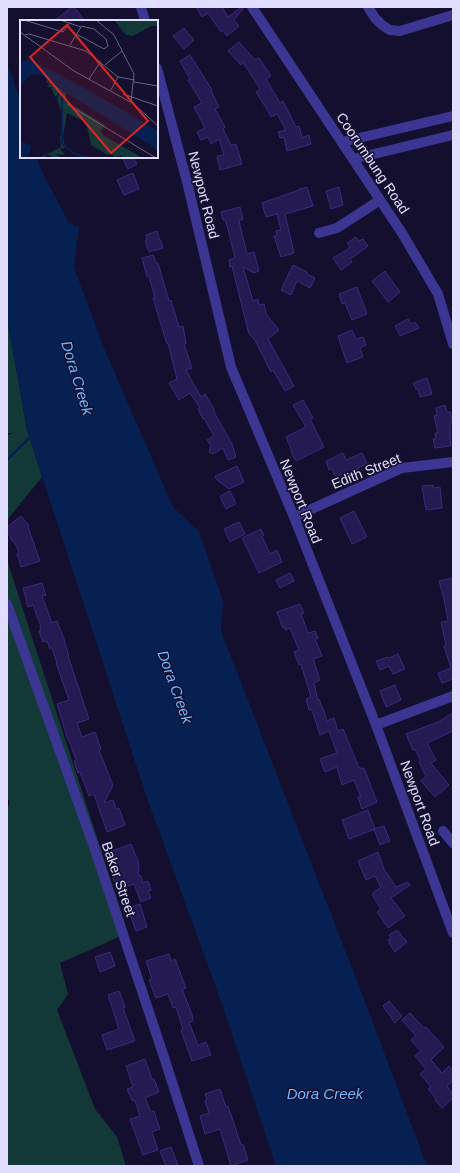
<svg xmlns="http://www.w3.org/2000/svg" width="460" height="1173" font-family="Arial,sans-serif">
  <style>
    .green { fill: #123938 }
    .water { fill: #062151 }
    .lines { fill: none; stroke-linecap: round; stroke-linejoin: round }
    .stream { stroke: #062151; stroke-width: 2.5 }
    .building { fill: #251a51; stroke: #3b297f }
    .minor { stroke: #3a3692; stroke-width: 10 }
    .labels { text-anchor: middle; stroke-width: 3; stroke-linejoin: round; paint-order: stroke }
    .street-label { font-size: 14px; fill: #e1ddff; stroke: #150f2f }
    .water-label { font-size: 15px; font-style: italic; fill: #6bb9ff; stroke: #150f2f }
    .inset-river { fill: none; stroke: #062151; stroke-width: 2 }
    .inset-road { fill: none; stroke: #676182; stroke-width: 1 }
    .view { fill: #d62828; fill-opacity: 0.15; stroke: #d62828; stroke-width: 2 }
    .inset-edge { fill: none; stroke: #e1ddff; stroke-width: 2 }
  </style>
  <rect width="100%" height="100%" fill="#150f2f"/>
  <path class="green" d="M7,319L27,430L42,477L7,520V436L13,433H7Z
    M7,560L128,933L60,963L68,994L57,1010L95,1109L117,1137L126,1166H7V809L10,803L7,796Z"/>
  <path class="water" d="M7,67L12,76L21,105V157H37L42,172L69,223L79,227L74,267L103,346L173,507L199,531L223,602L221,631L357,981L427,1166H276L221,1001L147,798L27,430L7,319Z"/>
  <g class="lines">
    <path class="stream" d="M7,460L29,438"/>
  </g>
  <path class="building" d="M72,7H74L85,21H54Z
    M196,7H222L228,17L241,7L243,9L234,20L239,26L227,36L223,30L221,32L208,13L202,17Z
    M184,28L194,40L184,49L173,36Z
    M239,42L255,60L259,58L271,76L266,79L280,103L283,101L296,127L299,126L302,138L309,135L311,144L287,151L284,137L280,138L278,132L286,130L277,114L271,117L268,111L256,92L260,89L243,62L241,65L228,51Z
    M190,55L212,90L211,91L219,107L215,109L225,127L223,129L231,145L236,144L242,164L220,170L217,156L224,155L219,139L211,144L208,137L201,140L197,132L205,128L194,107L202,103L188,80L190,79L180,61Z
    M127,157H133L137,164L128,169L123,159Z
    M133,173L139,189L124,195L117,180Z
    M307,187L313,206L285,214L294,253L281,257L274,236H277L276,231L281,230L277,214L266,217L262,203L299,190V189Z
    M339,187L343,205L331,209L326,191Z
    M240,207L243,219L239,221L247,254L254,252L259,271L254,273L243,267L253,301L258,299L259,305L264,304L266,314L279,330L268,339L294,386L285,391L273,370L271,372L255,340L249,334L232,266L230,267L229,260L235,258L228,229L225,220H223L221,212Z
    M157,231L160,241H161L163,248L149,252L145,241H147L146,235Z
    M356,237L359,241L363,239L368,246L350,259L352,262L341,270L333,258L350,248L347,243Z
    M153,255L156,263H158L169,301L171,300L179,327L183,326L186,343L184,344L192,368L186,370L201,397L205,394L215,411L214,412L232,444L236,457L228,460L223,448L213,454L209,452L211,446L207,440L214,436L204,418L203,419L198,409L200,408L190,393L179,400L169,383L177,379L168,343L167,344L153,298H155L149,276L147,277L142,258Z
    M293,265L307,272V274L315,278L310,288L297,281L291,295L281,290Z
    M385,271L400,292L388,302L372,281Z
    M357,287L367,314L352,320L345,303L342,304L339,294Z
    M408,319L411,324L415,322L419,328L400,336L395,326Z
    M352,330L356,339L363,337L366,345L360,348L363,357L347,363L338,336Z
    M427,378L432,394L420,397L418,389H416L413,383Z
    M303,400L313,418L310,419L324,447L296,461L295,458H294L291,451H292L286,437L306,427L293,405Z
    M445,405L447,412H450L453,422L450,423V436L451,446L435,448L433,439H436L435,433H438L434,416L437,415L436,408Z
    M343,453L346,460L362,453L367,463L358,468V469L347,474L346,472L336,477L332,469L329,470L326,461Z
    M237,466L244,482L229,489L217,480L215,476Z
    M433,485V488L440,487L442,508L426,510L422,486Z
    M230,491L236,504L226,509L220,496Z
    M354,511L367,537L352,544L340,518Z
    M21,516L29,526L28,527L40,561L21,567L17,554L19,553L16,545L10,538L11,537L7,532V527Z
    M239,522L245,534L230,542L224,529Z
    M261,529L264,535L262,536L270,554L277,550L282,562L259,573L242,538Z
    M290,573L294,581L280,588L276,580Z
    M453,578V679L442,683L438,673L451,668L444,646L446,645L441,622L448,621L444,599L439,581Z
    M42,583L46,595L42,596L52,623L57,621L65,641H64L69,656H68L89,719L77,723L82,737L95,732L101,749L99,750L113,785L104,803L113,800L116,809L119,808L125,825L107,832L94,794L89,796L80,772L78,773L74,761L76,760L69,740H68L57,704L69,700L56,663H57L52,648L50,649L47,641L43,642L39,631L41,630L40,627H41L33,605L28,607L23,588Z
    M300,604L304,613L301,614L308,633L315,631L318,638L315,639L322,656L313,659L320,680L314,683L318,700L319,699L322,708H323L327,721L334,718L338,731L343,729L359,768L360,767L361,769L364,768L377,802L362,809L358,797H361L354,780L342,785L337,767L325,772L320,759L337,753L329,731L320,735L313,713L311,709L309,710L306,699L311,697L301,664L299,665L294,652L299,650L290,628L285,630V627L283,628L277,612Z
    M398,654L405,669L393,674L389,666L380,670L376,661L388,657L389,658Z
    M395,685L401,700L386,707L380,691Z
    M453,713V731L427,743L436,760L431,763L449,785L435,797L421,781L426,776L419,762L421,761L415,749L413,750L406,734L438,722Z
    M368,810L375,829L349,839L342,820Z
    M384,826L390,841L380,845L374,829Z
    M131,844L138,861L139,867L138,875L141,876L143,883L148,881L151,890L148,891L151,898L141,902L134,884L121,888L119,880L115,882L111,872L113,871L111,867L117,864L112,851Z
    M378,852L384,869L396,887L408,882L410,885L391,898L405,916L388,928L377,912L381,909L373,896V893L381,887L375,876L366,880L358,861Z
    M140,904L147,927L136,931L128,908Z
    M397,930L407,942L395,952L389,943L390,942L388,940L391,938L389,935Z
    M110,952L115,966L100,972L95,957Z
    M169,954L171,961L175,959L186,988L182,989L193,1017H192L193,1021L189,1022L198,1045L206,1042L211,1055L192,1061L181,1030L183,1029L176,1007L173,1008L168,994L156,998L149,980L152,979L146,961Z
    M119,991L125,1007L123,1008L135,1041L107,1050L102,1035L119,1029L108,995Z
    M389,1001L402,1016L395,1023L383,1006Z
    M410,1013L424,1028L426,1027L444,1047L431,1060L442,1073L449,1066L453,1071V1081L447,1086L453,1094V1098L442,1108L435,1100L436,1099L428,1089L431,1087L420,1074L426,1069L415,1056L421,1051L411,1040L416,1036L402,1020Z
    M145,1059L152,1079H154L159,1092L145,1098L151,1112L154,1111L160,1129L152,1132L158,1150L143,1155L130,1119L140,1116L135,1101L132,1100L127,1089L133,1087L126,1066Z
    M220,1089L226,1107L228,1106L241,1145L243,1144L248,1160L231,1166L220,1129L205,1134L200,1116L209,1113L205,1101L207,1100L205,1094Z
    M171,1147L178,1165L174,1166H166L160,1151Z"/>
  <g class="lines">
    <path class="minor" d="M141,7L145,21
      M252,7L402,233L438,294L453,344
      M368,7L375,18L382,25L390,30L400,31L453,15
      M157,68L188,186L231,367L294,517L376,725L453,933
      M342,142L453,116
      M353,159L453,135
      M319,233L337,228L380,200
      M294,517L402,468L453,462
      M7,604L93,844L164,1057L199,1166
      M376,725L453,696
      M443,831L453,843"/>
  </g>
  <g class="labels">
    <g class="street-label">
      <text transform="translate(373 163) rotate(56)" y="5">Coorumbung Road</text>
      <text transform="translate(204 195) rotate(76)" y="5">Newport Road</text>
      <text transform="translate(366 471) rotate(-22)" y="5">Edith Street</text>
      <text transform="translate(301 501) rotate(68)" y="5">Newport Road</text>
      <text transform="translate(420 803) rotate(70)" y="5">Newport Road</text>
      <text transform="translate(119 879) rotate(71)" y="5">Baker Street</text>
    </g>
    <g class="water-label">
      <text transform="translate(77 378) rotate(73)" y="5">Dora Creek</text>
      <text transform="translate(175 687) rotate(70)" y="5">Dora Creek</text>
      <text x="325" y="1099">Dora Creek</text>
    </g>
  </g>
  <g transform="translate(20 20)">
    <rect width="138" height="138" fill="#150f2f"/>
    <path d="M94,0H138V6H131L113,16L106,15ZM27,59L46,73V81L85,105L81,112L84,116L123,138H103L101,135L95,138L90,132L88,135L71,125L66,102L47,93L43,117L45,128L40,129L45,135L35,134L42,138H34L27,134L24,138H19L41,127L40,117L43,114L42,94L37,79L40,72L35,77L31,67H27L29,64L26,62Z" fill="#123938"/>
    <path d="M8,39L63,67L138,111V130L42,70L20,54L10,55L0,66V43ZM0,121L12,126L7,138H0Z" fill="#062151"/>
    <path class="inset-river" d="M42,71V123L53,133L67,138"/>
    <path class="inset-road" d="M4,0L43,12L50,3M40,0L61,7L50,25M76,0L94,15L114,54L111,82M0,12L54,51L114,84L138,106M56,14L84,29L88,26L86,19L74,9L61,6M5,15L9,14L66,31L98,57L115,60M85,45L102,31M69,59L81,41M114,62L138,66M91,70L98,57M103,74L138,86M47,84L136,138"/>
    <path class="view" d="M47,5L128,101L91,133L10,37Z"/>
    <rect width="138" height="138" class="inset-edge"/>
  </g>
  <rect width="460" height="1173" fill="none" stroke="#e1ddff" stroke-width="16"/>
</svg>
